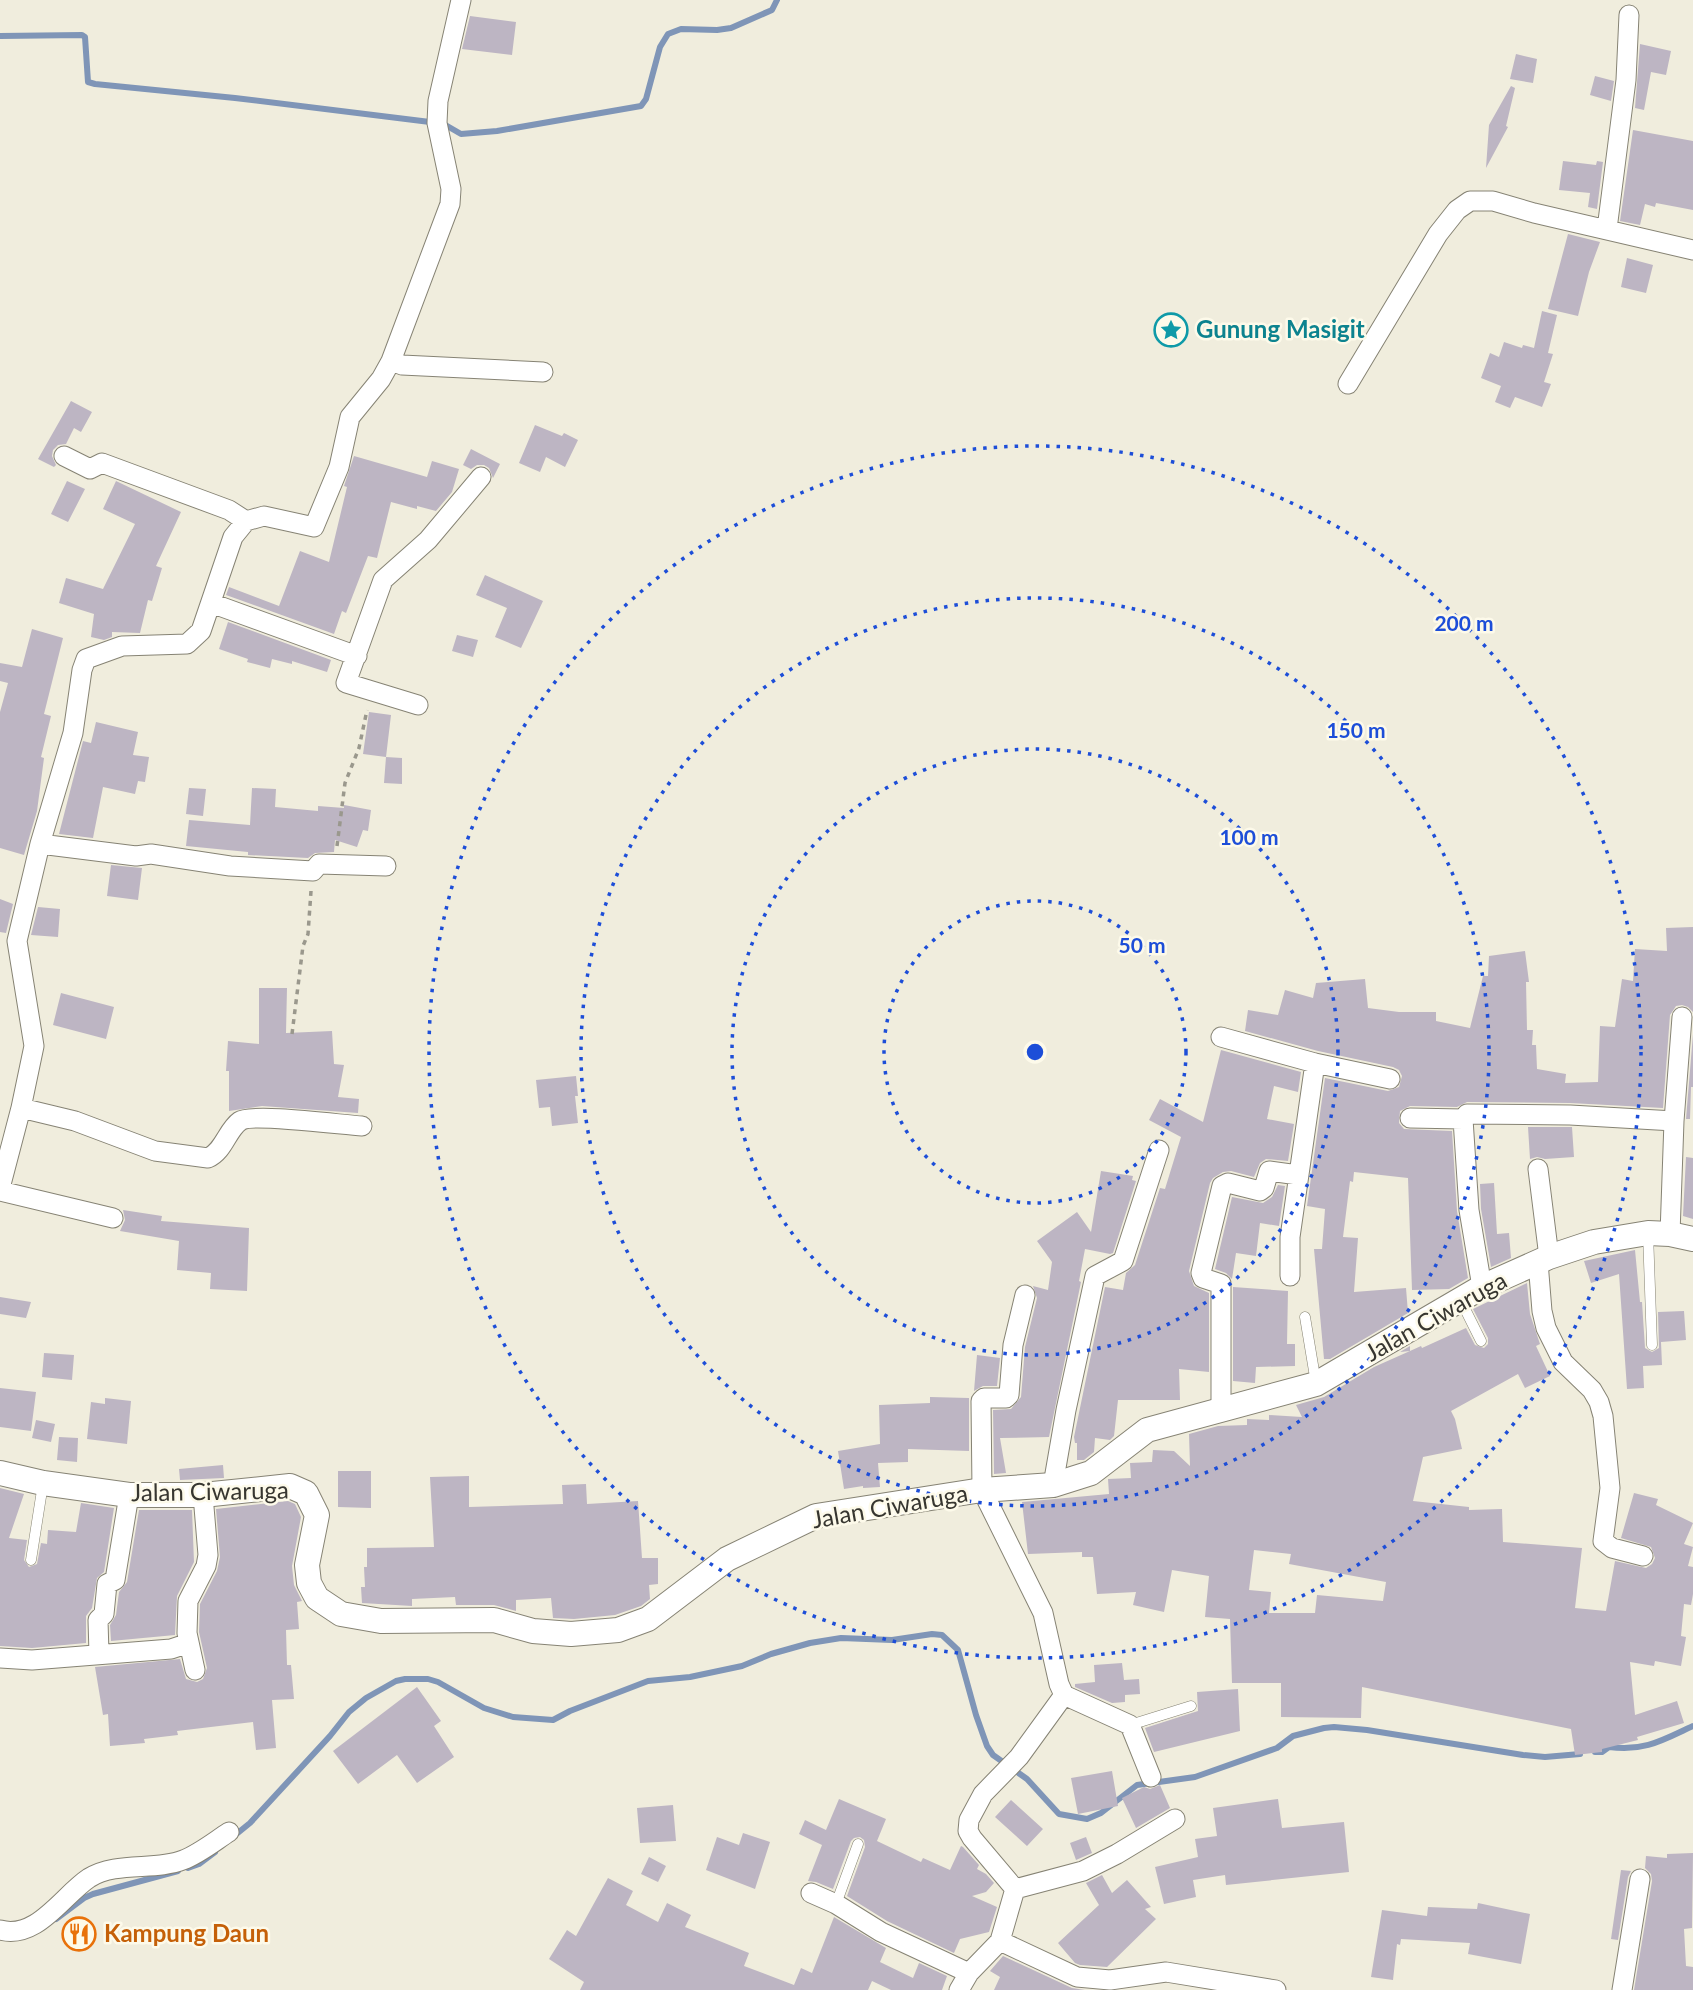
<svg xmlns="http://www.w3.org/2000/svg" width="1693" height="1990" font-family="Lato,sans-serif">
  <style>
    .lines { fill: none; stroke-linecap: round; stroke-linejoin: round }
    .stream { stroke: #7f95b7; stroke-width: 6 }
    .building { fill: #bdb5c3; fill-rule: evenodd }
    .service-casing { stroke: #868374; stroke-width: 11 }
    .minor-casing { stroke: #868374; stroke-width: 21 }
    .tertiary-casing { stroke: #868374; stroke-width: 26 }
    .path { stroke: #9a988d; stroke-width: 3.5; stroke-dasharray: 5 5; stroke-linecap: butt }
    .service { stroke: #fff; stroke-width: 10 }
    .minor { stroke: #fff; stroke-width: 19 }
    .tertiary { stroke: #fff; stroke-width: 24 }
    .ring { fill: none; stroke: #1d4ed8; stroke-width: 3.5; stroke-dasharray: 3.5 7 }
    .labels { text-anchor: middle; stroke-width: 5; stroke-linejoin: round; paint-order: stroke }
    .culture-label { font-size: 24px; font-weight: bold; fill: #0d838f; stroke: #fdfaea; text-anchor: start }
    .street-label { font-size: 24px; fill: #373630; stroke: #fdfaea }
    .food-label { font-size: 24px; font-weight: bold; fill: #c56008; stroke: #fdfaea; text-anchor: start }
    .centre { fill: #1d4ed8; stroke: #fdfaea; stroke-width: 3.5 }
    .ring-label { font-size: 21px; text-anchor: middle; font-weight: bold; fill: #1d4ed8; stroke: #fdfaea; stroke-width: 5; stroke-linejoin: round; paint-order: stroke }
  </style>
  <rect width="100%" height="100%" fill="#f0eddd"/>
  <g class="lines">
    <path class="stream" d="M0,36L82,35L85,37L88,82L95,84L235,98L430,122
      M442,123L461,134L497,131L641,106L646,99L660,47L668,34L681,29L717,30L731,28L772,10L777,0
      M1595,1752H1602L1609,1747C1644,1752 1663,1740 1693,1726
      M234,1836L250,1823L330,1736L349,1712L366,1698L396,1681L405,1679H428L438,1682L484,1708L513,1717L553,1720L570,1711L648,1681L690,1677L742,1666L771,1654L810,1643L841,1638L892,1640L932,1634L942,1635L958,1650L976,1715L987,1746L993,1755L1027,1779L1059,1814L1087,1819L1101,1813L1137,1785L1195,1777L1277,1748L1293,1736L1324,1728L1334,1727L1367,1730L1523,1755L1545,1757L1580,1754
      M188,1868L199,1864L215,1852
      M56,1919L84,1898L93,1894L178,1871"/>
  </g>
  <path class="building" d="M470,16L516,22L512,55L462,49Z
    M1640,44L1671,51L1666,75L1651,72L1644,110L1635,108Z
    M1516,54L1537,59L1533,83L1510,79Z
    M1595,76L1614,81L1611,101L1590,95Z
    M1511,86L1515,88L1506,126L1508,127L1486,168L1489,125Z
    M1633,130L1693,141V210L1656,203L1655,207L1645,204L1640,225L1620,221Z
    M1563,161L1596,165L1597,161L1603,162L1597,209L1588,207L1590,193L1559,190Z
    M1568,234L1600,242L1589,272L1578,316L1548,309Z
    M1627,258L1653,265L1646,293L1621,287Z
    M1542,311L1557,315L1548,353L1553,354L1544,382L1551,384L1542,407L1515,397L1510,408L1495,402L1501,386L1481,378L1490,353L1499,357L1504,342L1522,348L1523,345L1534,348Z
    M71,401L92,412L81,432L74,428L66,444L58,445L53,450L52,456L56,465L54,467L38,459Z
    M535,425L562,436L564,433L578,440L565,467L546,457L540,472L519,463Z
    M471,449L500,464L493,478L489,468L484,465H477L471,469L463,465Z
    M354,456L427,477L432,461L459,469L452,492L436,511L417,506V509L391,502L377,558L368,556L346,613L342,611L334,634L226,595L229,587L279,606L300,551L329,562L347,487L344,486Z
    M67,481L85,489L68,522L51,514Z
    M116,481L181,512L156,566L162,568L152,601L148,600L140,633L112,632V637L104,640L91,637L94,614L59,603L66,578L103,589L135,524L103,509Z
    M485,575L543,601L521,648L495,637L507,608L476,595Z
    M228,622L331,660L327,672L292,661V664L272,659L270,668L247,662L248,659L219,649Z
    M32,629L63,638L44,714L51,716L41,757L44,758L37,811L24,855L0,848V712L8,683L0,681V663L22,667Z
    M457,635L478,640L473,657L452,651Z
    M369,712L391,715L386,757L363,754Z
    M96,722L138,732L133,755L149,757L145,782L138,781L135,794L103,787L93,838L59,834L83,741L91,743Z
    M386,757L402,758V784L384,783Z
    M189,788L206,789L203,816L186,814Z
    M252,788L276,789L275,807L318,811V806L344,808V805L371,810L368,831L363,830L357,847L335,840L334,852L315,853L308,858L248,855V852L186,846L189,820L250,825Z
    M111,865L142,868L138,900L107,896Z
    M0,899L13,904L6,933L0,932Z
    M38,907L60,909L58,937L31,935Z
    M1693,927V1012L1688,1007L1682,1005L1676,1006L1670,1015L1663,1108L1570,1103L1467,1102L1457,1107L1410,1106L1400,1111L1399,1123L1404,1129L1452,1131L1457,1211L1468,1278L1449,1289L1412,1290L1408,1178L1354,1172L1353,1182L1350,1181L1343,1237L1358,1238L1354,1292L1406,1288L1408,1313L1330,1359H1324L1314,1249H1322L1325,1209L1307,1206L1325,1078L1388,1091L1399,1087L1402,1076L1399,1070L1393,1067L1318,1051L1245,1031L1248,1010L1278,1015L1285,990L1313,998L1316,983L1365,979L1368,1008L1399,1012H1436V1021L1470,1028L1483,976H1488L1489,956L1525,951L1529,982H1526L1527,1030H1533L1532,1045H1536L1537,1069L1566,1074L1565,1083L1598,1082L1600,1026L1615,1027L1622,979L1633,981L1635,949L1667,951L1666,928Z
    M259,988H287L286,1033L332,1031L334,1064L344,1065L338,1097L359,1099L358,1113L262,1106L229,1111V1071H226L228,1041L259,1044Z
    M61,993L114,1007L106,1039L53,1025Z
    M1693,1034V1087H1691L1690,1119H1686Z
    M1221,1050L1301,1072L1298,1092L1274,1086L1267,1119L1294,1124L1288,1161L1266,1159L1260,1163L1254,1177L1231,1171L1223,1172L1213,1178L1210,1183L1189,1271L1194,1286L1209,1293V1372L1179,1369L1180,1400H1118L1114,1436L1110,1440L1095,1438L1094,1452L1084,1460H1077V1443H1075L1074,1437L1105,1287L1123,1290L1126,1273L1135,1265L1160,1188L1165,1189L1181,1137L1149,1120L1160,1099L1203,1122Z
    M576,1076L578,1096H575L578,1123L552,1126L550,1107L539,1108L536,1080Z
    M1528,1127H1572L1574,1157L1545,1159L1537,1157L1530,1159Z
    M1686,1157L1693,1158V1219L1683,1216Z
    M1101,1171L1133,1176L1132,1180L1136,1181L1113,1253L1110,1254L1085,1249L1079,1281L1081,1282L1049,1437L1000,1438L1006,1473L994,1474L993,1410L1011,1409L1021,1397L1025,1347L1037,1298L1033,1286L1048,1290L1052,1262L1037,1241L1077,1212L1091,1232Z
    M1494,1183L1497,1234L1509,1233L1511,1258L1491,1267L1481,1209L1480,1184Z
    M1278,1185L1285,1186L1279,1226L1260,1223L1256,1256L1236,1253L1232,1279L1226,1273L1215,1269L1232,1197L1263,1203L1272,1197Z
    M123,1210L162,1216L161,1221L249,1228L247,1291L210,1289L211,1273L177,1270L179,1241L120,1231L125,1220Z
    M1635,1250L1640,1302H1642L1645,1348L1652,1352L1659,1348L1658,1312L1684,1311L1686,1340L1661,1342L1662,1365L1643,1366L1644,1388L1627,1389L1619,1274L1591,1283L1584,1261Z
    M1527,1283L1530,1314L1540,1344L1536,1346L1550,1376L1525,1388L1518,1374L1451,1411L1455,1419L1462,1449L1423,1457L1413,1501L1469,1507V1510L1502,1509L1503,1542L1582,1548L1575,1608L1606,1611L1615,1561L1646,1568L1652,1564L1655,1558L1651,1547L1621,1538L1634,1493L1658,1499L1656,1505L1693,1523L1684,1544L1693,1547L1688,1566L1693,1567V1594L1691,1605L1684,1604L1681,1636L1686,1637L1681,1666L1655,1661L1654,1666L1630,1662L1635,1715L1677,1701L1684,1723L1637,1737L1638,1740L1602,1749V1752L1575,1755L1571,1729L1362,1687L1361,1718L1281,1717V1683H1232L1230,1619L1205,1617L1209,1576L1172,1570L1164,1612L1133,1605L1136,1592L1097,1594L1093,1557H1082V1552L1028,1554L1022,1502L1109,1494L1108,1479L1131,1478L1130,1463L1152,1462L1153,1450L1174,1451L1190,1466L1189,1434L1218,1426L1247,1425V1419L1269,1420V1415L1302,1417L1296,1405L1324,1397L1374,1367L1410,1351L1400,1352L1410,1346V1351L1421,1346L1422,1348L1466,1328L1475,1345L1484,1348L1488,1344V1338L1473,1309ZM1254,1550L1291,1554L1289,1564L1386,1582L1383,1601L1317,1595L1315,1613H1269L1271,1592L1249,1590Z
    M1233,1287L1288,1291L1287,1344H1295V1366L1256,1367L1255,1383L1233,1381Z
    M0,1297L31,1302L26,1318L0,1314Z
    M44,1353L74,1355L72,1380L42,1377Z
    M977,1355L1000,1358L997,1386H983L974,1391Z
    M0,1388L36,1392L31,1431L0,1427Z
    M930,1397L969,1398V1451L908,1449V1462L878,1463L880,1487L863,1488V1486L844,1489L838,1451L880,1444L879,1405L930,1403Z
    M105,1398L131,1401L127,1444L87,1439L91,1402L105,1404Z
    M36,1420L55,1424L51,1442L32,1438Z
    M59,1437L78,1438L77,1462L57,1460Z
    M223,1465L224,1478L180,1480L179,1469Z
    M338,1471H371V1508L338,1507Z
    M469,1476V1507L563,1504L562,1485L586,1484L587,1504L638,1501L642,1558H658V1584L649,1585L650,1599L641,1606L615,1615L574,1619L553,1618L551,1598L516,1600V1611L494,1605H456L455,1597L412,1599V1606L362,1603L361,1587H365L364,1567H367V1548L434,1547L430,1477Z
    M0,1488L24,1494L9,1538L27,1540L24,1560L29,1567L37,1564L41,1543L47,1544L48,1530L76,1532L81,1503L114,1508L104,1572L97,1578L92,1608L86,1616V1643L32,1648L0,1646Z
    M288,1501L295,1504L301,1517L292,1566L294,1585L302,1601L297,1602L299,1629L286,1630L287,1665H291L294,1699L272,1700L276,1748L256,1750L253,1722L177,1731L178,1735L144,1739L145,1743L110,1746L108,1714L103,1715L95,1667L180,1659L186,1679L197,1682L203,1679L207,1668L199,1632L200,1604L217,1571L220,1557L216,1509Z
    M139,1510H192L194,1562L177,1596L175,1635L111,1641L110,1625L116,1615L119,1592L127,1582Z
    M1122,1663L1124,1680L1139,1679L1140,1694L1125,1695V1702L1112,1703L1075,1687V1684L1095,1682L1094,1665Z
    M417,1687L441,1721L434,1726L454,1757L417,1783L397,1755L358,1784L333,1751Z
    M1238,1689L1240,1731L1154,1752L1145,1728L1198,1711L1197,1692Z
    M1112,1771L1118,1806L1078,1814L1071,1778Z
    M1160,1785L1170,1808L1136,1828L1122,1798L1144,1787L1150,1789Z
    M839,1799L886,1819L877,1841L921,1862L923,1858L950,1870L961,1846L963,1847L979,1865L977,1869L986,1874L994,1883L986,1892L972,1896L997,1907L989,1932L960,1939L954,1953L887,1921L847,1896L865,1847L864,1840L860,1837L854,1838L851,1841L833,1889L816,1882L808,1881L822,1845L799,1834L805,1820L826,1830Z
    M1278,1799L1282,1828L1344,1822L1349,1872L1226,1885L1225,1875L1193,1880L1196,1897L1164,1904L1155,1867L1198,1857L1195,1839L1217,1836L1213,1808Z
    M1011,1800L1043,1829L1027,1846L995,1817Z
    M673,1805L676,1841L640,1843L637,1808Z
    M743,1833L770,1842L755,1889L706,1870L717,1837L739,1845Z
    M1086,1837L1092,1853L1076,1860L1070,1843Z
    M1693,1853L1692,1928L1684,1929L1686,1966L1693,1967V1990H1634L1652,1881L1651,1874L1645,1868L1646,1856L1667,1858V1854Z
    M649,1857L666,1866L658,1882L641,1874Z
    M1621,1870L1631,1871L1628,1877L1618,1940L1611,1939Z
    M1102,1875L1112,1893L1127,1880L1151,1907L1145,1909L1156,1919L1107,1967L1080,1965L1075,1963L1058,1943L1099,1905L1086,1883Z
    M608,1878L633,1891L626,1905L658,1922L667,1903L691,1915L685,1927L749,1953L744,1966L794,1985L801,1968L812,1973L834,1917L886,1948L880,1962L913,1978L919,1963L947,1976L942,1990H891L872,1981L868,1990H580L584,1982L549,1959L567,1930L576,1936Z
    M1478,1903L1530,1914L1521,1964L1468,1954L1470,1943L1401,1939L1400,1945L1397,1944L1393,1980L1371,1977L1382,1910L1427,1916L1428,1907L1477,1909Z
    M1003,1956L1072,1988L1085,1990H994L1000,1977L990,1971Z"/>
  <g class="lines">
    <defs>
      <path id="service" d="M1648,1233L1652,1345
        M1461,1301L1481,1341
        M1305,1317L1316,1383
        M31,1560L43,1484
        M1130,1725L1191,1706
        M836,1904L858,1844"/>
      <path id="minor" d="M1607,229L1626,80L1629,15
        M391,361L402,365L543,372
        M1348,384L1438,234L1457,210L1470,201H1493L1534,213L1693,250
        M64,456L90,469L102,463L229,510L246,521
        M211,603L357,656
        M418,705L346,683L383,580L428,540L481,477
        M40,844L136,856L151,854L230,866L313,871L319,864L386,866
        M1221,1037L1315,1063L1390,1079
        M21,1108L75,1121L155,1151L208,1158C224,1151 227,1130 240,1121C252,1113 343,1125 362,1126
        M1410,1118L1463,1119L1467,1114L1570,1115L1674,1121
        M1463,1119L1469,1210L1482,1287
        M1538,1169L1549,1257
        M0,1188L21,1108L34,1046L17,941L40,844L73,733L82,670L86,659L122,646L187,644L201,631L233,537L246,521L264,516L314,527L339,467L350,417L381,379L391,361L450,204L451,189L437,123L438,101L461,0
        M0,1191L113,1218
        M1670,1234L1674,1121L1682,1017
        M1538,1262L1542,1311L1546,1328L1563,1362L1592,1390L1599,1402L1603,1416L1610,1488L1603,1541L1612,1548L1643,1556
        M1290,1276V1237L1315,1063
        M1221,1409V1284L1203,1278L1201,1273L1222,1186L1228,1183L1260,1191L1264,1188L1269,1171L1298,1175
        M1053,1485L1066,1410L1095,1276L1123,1261L1159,1150
        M99,1654L98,1620L104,1614L107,1584L115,1580L129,1495
        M0,1658L32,1660L171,1649L189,1643
        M195,1670L187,1633L188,1601L206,1566L208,1555L203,1495
        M1064,1695L1130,1725L1151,1777
        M1015,1889L1083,1871L1117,1854L1175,1819
        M811,1893L836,1904L881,1932L969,1973
        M0,1930C37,1940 62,1896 89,1878C116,1861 155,1871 183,1860C199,1854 215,1841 229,1832
        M1000,1941L1015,1889L972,1838L968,1831L969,1820L983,1794L1019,1757L1064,1695L1059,1684L1043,1613L982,1490L981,1401L984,1398H1006L1009,1395L1013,1345L1025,1295
        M959,1990L969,1973L1000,1941L1077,1977L1110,1980L1166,1972L1276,1990
        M1622,1990L1640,1879"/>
      <path id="tertiary" d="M0,1473L43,1483L129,1495H203L290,1486L306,1493L317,1515L307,1565L309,1583L317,1598L341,1614L381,1621L494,1620L533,1631L571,1634L618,1630L648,1619L727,1559L816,1516L982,1490L1053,1485L1091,1473L1147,1430L1316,1384L1482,1287L1549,1257L1594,1242L1648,1233L1670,1234L1693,1239"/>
    </defs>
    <use href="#service" class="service-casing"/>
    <use href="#minor" class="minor-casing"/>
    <use href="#tertiary" class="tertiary-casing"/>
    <path class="path" d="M337,846L345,783L359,748L367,710
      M292,1034L303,946L308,934L311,891"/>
    <use href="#service" class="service"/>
    <use href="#minor" class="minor"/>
    <use href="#tertiary" class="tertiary"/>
  </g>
  <g class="ring">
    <circle cx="1035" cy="1052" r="151"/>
    <circle cx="1035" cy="1052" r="303"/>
    <circle cx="1035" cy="1052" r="454"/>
    <circle cx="1035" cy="1052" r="606"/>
  </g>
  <defs>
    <symbol id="sight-ring" viewBox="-11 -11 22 22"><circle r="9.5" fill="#fdfaea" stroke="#0f9aa8" stroke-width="1.5"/><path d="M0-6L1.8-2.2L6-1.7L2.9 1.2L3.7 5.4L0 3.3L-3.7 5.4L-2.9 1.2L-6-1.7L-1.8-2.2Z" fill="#0f9aa8"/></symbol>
    <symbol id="restaurant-ring" viewBox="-11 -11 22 22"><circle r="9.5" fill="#fdfaea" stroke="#e8710a" stroke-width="1.5"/><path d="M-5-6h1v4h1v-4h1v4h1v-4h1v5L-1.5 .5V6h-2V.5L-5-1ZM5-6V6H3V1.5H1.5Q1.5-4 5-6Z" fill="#e8710a"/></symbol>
  </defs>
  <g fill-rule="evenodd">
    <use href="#sight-ring" x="1152" y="311" width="38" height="38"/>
    <use href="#restaurant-ring" x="60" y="1915" width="38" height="38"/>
  </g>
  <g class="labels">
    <g class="culture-label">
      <text x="1196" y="338">Gunung Masigit</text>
    </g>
    <g class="street-label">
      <text transform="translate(1436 1317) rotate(-29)" y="8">Jalan Ciwaruga</text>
      <text transform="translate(210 1492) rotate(-1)" y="8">Jalan Ciwaruga</text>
      <text transform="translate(890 1507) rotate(-10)" y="8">Jalan Ciwaruga</text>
    </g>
    <g class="food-label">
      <text x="104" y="1942">Kampung Daun</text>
    </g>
  </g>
  <circle cx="1035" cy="1052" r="10" class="centre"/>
  <g class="ring-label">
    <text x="1464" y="631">200 m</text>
    <text x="1356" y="738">150 m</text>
    <text x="1249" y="845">100 m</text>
    <text x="1142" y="953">50 m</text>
  </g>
</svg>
